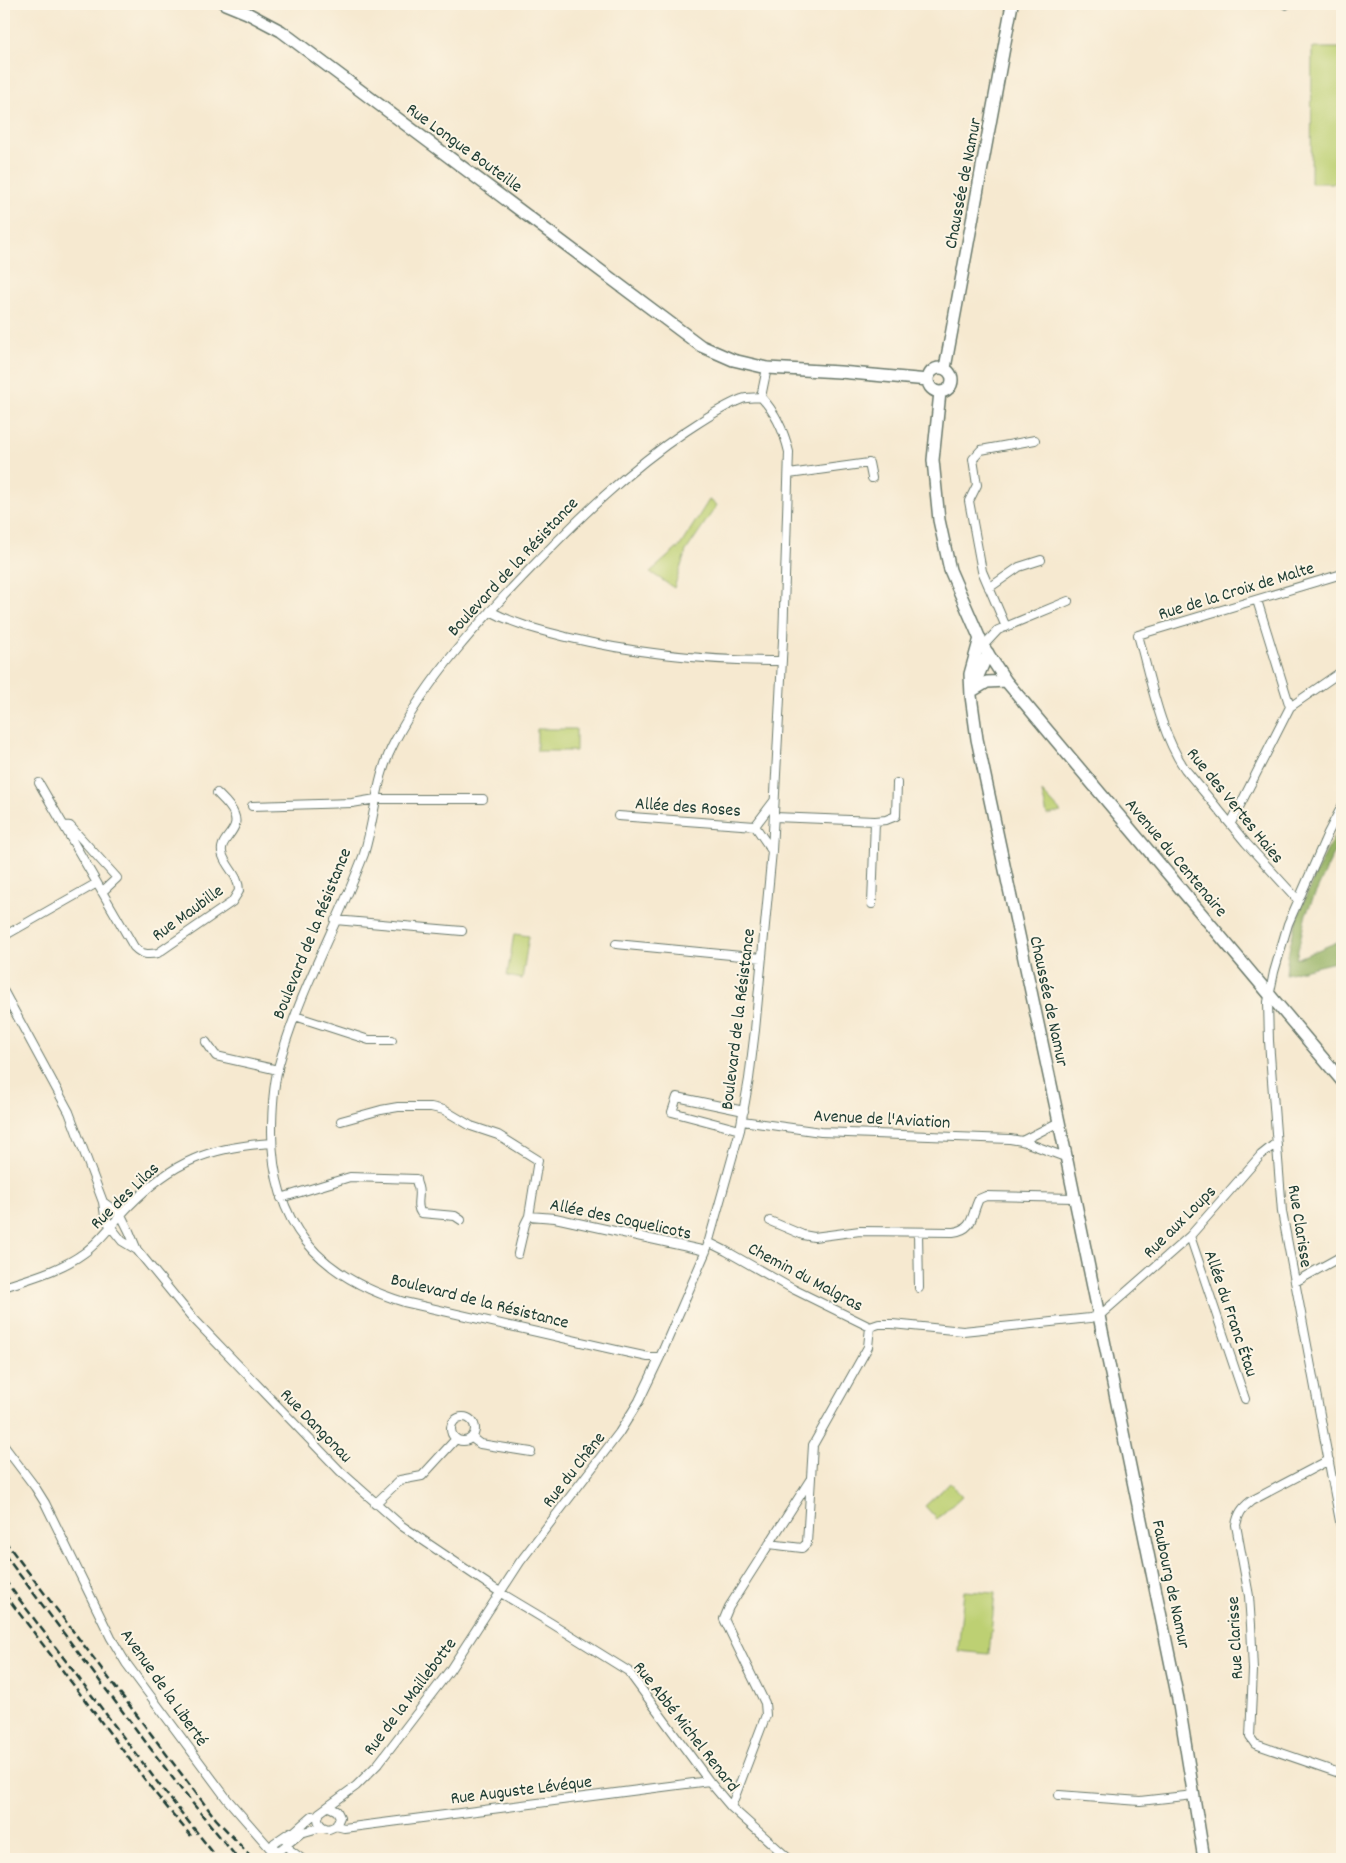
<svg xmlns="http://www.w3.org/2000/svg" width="1346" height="1863" font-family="Dekko,sans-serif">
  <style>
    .green { fill: #bdd073; stroke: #6e8654 }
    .forest { fill: #96b265; stroke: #5a784c }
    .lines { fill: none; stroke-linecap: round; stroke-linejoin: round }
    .street-casing { stroke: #6a796b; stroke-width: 10 }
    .secondary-casing { stroke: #6a796b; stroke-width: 14 }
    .street { stroke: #fff; stroke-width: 8 }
    .secondary { stroke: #fff; stroke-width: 11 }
    .rail { stroke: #1f3d34; stroke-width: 2.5; stroke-dasharray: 8 4; stroke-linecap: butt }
    .labels { text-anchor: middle; stroke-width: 4; stroke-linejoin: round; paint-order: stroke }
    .street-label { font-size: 18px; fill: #1f3d34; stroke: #fcf5e5 }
  </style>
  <rect width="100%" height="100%" fill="#fcf5e5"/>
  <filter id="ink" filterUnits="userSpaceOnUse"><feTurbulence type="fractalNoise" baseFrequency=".02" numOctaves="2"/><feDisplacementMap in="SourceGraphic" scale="10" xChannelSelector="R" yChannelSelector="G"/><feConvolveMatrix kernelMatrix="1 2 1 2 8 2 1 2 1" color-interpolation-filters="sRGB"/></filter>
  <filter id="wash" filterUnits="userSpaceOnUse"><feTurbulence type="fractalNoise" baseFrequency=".0096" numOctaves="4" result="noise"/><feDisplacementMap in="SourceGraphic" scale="20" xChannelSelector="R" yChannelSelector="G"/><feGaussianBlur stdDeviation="1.12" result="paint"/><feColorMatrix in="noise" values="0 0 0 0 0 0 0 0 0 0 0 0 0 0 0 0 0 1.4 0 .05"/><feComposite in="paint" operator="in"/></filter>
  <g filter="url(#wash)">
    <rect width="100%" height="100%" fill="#f6e9d0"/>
    <path class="green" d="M1312,48H1342V183H1311Z
      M709,500L717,505L686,551L674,588L650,572L680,546Z
      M537,729H576V751H537Z
      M1042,792L1061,812L1047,815Z
      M514,934L529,936L522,979L507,976Z
      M950,1483L962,1496L937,1519L925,1506Z
      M964,1591L995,1593L989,1654L958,1651Z"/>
    <path class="forest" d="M1342,820V836L1306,914L1296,959L1342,940V973L1335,962L1286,974C1289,920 1319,868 1342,820Z"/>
  </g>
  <g filter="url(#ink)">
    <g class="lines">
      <defs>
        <path id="street" d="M1286,5V4
          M761,397L767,368
          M789,474L869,463L872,478
          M989,588L1019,567L1041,560
          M1257,600L1290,707
          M490,611C514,624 539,630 566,637C637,654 709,661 782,661
          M1006,627L982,571L969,501L977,485L973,459L981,450L1035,440
          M983,646L998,630L1068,601
          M39,783L134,947C142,955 148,955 158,953L232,902L239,891C239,876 228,869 223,856C216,839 242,832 234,814C231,806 223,799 217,793
          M252,806L352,803L376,799H483
          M1342,806L1328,833L1288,924L1274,972L1268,1002L1269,1041L1282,1212L1342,1532
          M618,816L755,826
          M774,817L875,821L886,820L896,816L897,783
          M1231,823L1290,707L1342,671
          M63,825L70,826L117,878L102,892
          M772,851L755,826L774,801
          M1298,900L1246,843L1185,769C1160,733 1150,677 1138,635L1342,574
          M872,904L875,821
          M335,920L462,931
          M4,936L97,883
          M616,944L762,958
          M4,992L69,1112L103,1202L105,1216L110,1226L122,1241L137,1250L191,1316L340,1471L402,1526L501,1593L551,1623L628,1671L709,1781L731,1807L789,1859
          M295,1016L369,1040H392
          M206,1042L216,1056L278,1070
          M341,1121L381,1110L398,1107H431L444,1110L471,1126L498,1135L538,1160L529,1216
          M742,1121L821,1132L1010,1139L1022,1141L1065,1157
          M740,1130L672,1112L677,1097L744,1111
          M1022,1141L1059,1122
          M281,1198L350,1177L416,1179C416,1182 417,1184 418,1187C421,1196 415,1205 421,1213L455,1216L461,1220
          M103,1202L121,1215L129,1231L137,1250
          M770,1221L803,1235L814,1237L860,1231L953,1232C974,1230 971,1215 979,1199L986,1196L1073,1198
          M918,1232L919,1288
          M1190,1236L1245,1399
          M708,1242L726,1251L793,1289L870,1327L879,1324H892L963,1331L1090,1318L1099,1316L1190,1236L1261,1155L1276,1143
          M518,1254L525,1224L529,1216L555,1218L706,1251
          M1295,1282L1342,1256
          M4,1287C31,1278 61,1270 84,1253C102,1240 114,1221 129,1206C173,1161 210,1147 272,1143
          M660,1357H648L625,1352L404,1302C318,1276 272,1223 272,1132C272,1110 273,1089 278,1068C298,993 337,926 364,854C376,815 375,778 395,741C429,676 480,621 530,569C579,518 628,470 686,431C703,420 723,406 742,399C748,397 755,398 761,397
          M451 1429a12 12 0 1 1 24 0a12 12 0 1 1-24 0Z
          M472,1438L480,1444L531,1452
          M4,1446L35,1487L45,1503L111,1638L126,1663L227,1799L275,1854
          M1329,1460L1251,1501C1242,1508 1238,1514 1236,1525L1249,1596L1251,1625L1253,1670L1250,1737L1255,1744L1342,1774
          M375,1504L400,1480L422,1476L455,1440
          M769,1544L802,1548L807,1543L813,1445L868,1347L870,1327
          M1059,1795L1140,1801L1194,1795
          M329,1807L337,1811L340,1817L336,1826L329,1829C320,1828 316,1821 319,1813L356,1786L378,1764L450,1670L520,1562L619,1433L639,1401L660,1357L706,1251L740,1130L749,1079L755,1030L772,851L783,640L789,452C784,431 776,413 761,397
          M731,1807L766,1715L765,1703L724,1619L729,1607L810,1480
          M336,1826L344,1828L709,1781
          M288,1837L312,1816L319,1815
          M287,1843L290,1850L302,1859
          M275,1854L301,1833L322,1827
          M275,1854L274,1843L290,1832"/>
        <path id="secondary" d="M225,4L247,13L281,31L701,346L733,360L767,368L840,372L928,380
          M928 380a12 12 0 1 1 24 0a12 12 0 1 1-24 0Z
          M945,368L1012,4
          M940,392L933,460L939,520L950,570L983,646L1006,681L1342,1081
          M980,638L970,674L971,696L977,739L1059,1122L1178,1699L1204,1859
          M972,690L988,653
          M972,691L987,682L1006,681"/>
      </defs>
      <use href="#street" class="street-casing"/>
      <use href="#secondary" class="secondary-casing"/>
      <use href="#street" class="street"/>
      <use href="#secondary" class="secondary"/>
      <path class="rail" d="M4,1540L189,1784L216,1819L253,1859
        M4,1554L181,1789L238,1859
        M4,1579L161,1787L218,1859
        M4,1593L155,1793L191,1836"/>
    </g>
  </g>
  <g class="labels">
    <g class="street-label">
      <text transform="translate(465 147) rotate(36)" y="6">Rue Longue Bouteille</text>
      <text transform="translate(962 183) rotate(-79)" y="6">Chaussée de Namur</text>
      <text transform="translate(512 566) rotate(-47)" y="6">Boulevard de la Résistance</text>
      <text transform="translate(1236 590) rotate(-17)" y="6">Rue de la Croix de Malte</text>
      <text transform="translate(1236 805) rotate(51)" y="6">Rue des Vertes Haies</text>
      <text transform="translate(688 806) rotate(4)" y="6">Allée des Roses</text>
      <text transform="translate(1177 857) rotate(50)" y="6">Avenue du Centenaire</text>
      <text transform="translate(187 912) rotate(-36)" y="6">Rue Maubille</text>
      <text transform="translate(311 933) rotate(-68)" y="6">Boulevard de la Résistance</text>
      <text transform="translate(1050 1001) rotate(78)" y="6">Chaussée de Namur</text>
      <text transform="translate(737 1019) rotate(-83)" y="6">Boulevard de la Résistance</text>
      <text transform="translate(882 1118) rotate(3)" y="6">Avenue de l'Aviation</text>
      <text transform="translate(124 1195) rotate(-44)" y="6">Rue des Lilas</text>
      <text transform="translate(621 1218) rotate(12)" y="6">Allée des Coquelicots</text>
      <text transform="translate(1179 1221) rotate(-45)" y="6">Rue aux Loups</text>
      <text transform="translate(1301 1226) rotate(81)" y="6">Rue Clarisse</text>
      <text transform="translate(806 1276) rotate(28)" y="6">Chemin du Malgras</text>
      <text transform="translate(480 1300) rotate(14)" y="6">Boulevard de la Résistance</text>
      <text transform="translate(1232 1313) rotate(71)" y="6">Allée du Franc Étau</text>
      <text transform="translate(317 1425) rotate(46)" y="6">Rue Dangonau</text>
      <text transform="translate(573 1469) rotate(-52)" y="6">Rue du Chêne</text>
      <text transform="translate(1172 1584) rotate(78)" y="6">Faubourg de Namur</text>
      <text transform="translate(1234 1638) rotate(-93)" y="6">Rue Clarisse</text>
      <text transform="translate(165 1687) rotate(55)" y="6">Avenue de la Liberté</text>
      <text transform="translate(409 1696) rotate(-53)" y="6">Rue de la Maillebotte</text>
      <text transform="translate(687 1726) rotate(52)" y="6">Rue Abbé Michel Renard</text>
      <text transform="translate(521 1789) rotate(-7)" y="6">Rue Auguste Lévéque</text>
    </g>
  </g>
  <rect width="1346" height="1863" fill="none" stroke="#fcf5e5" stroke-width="20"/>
</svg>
